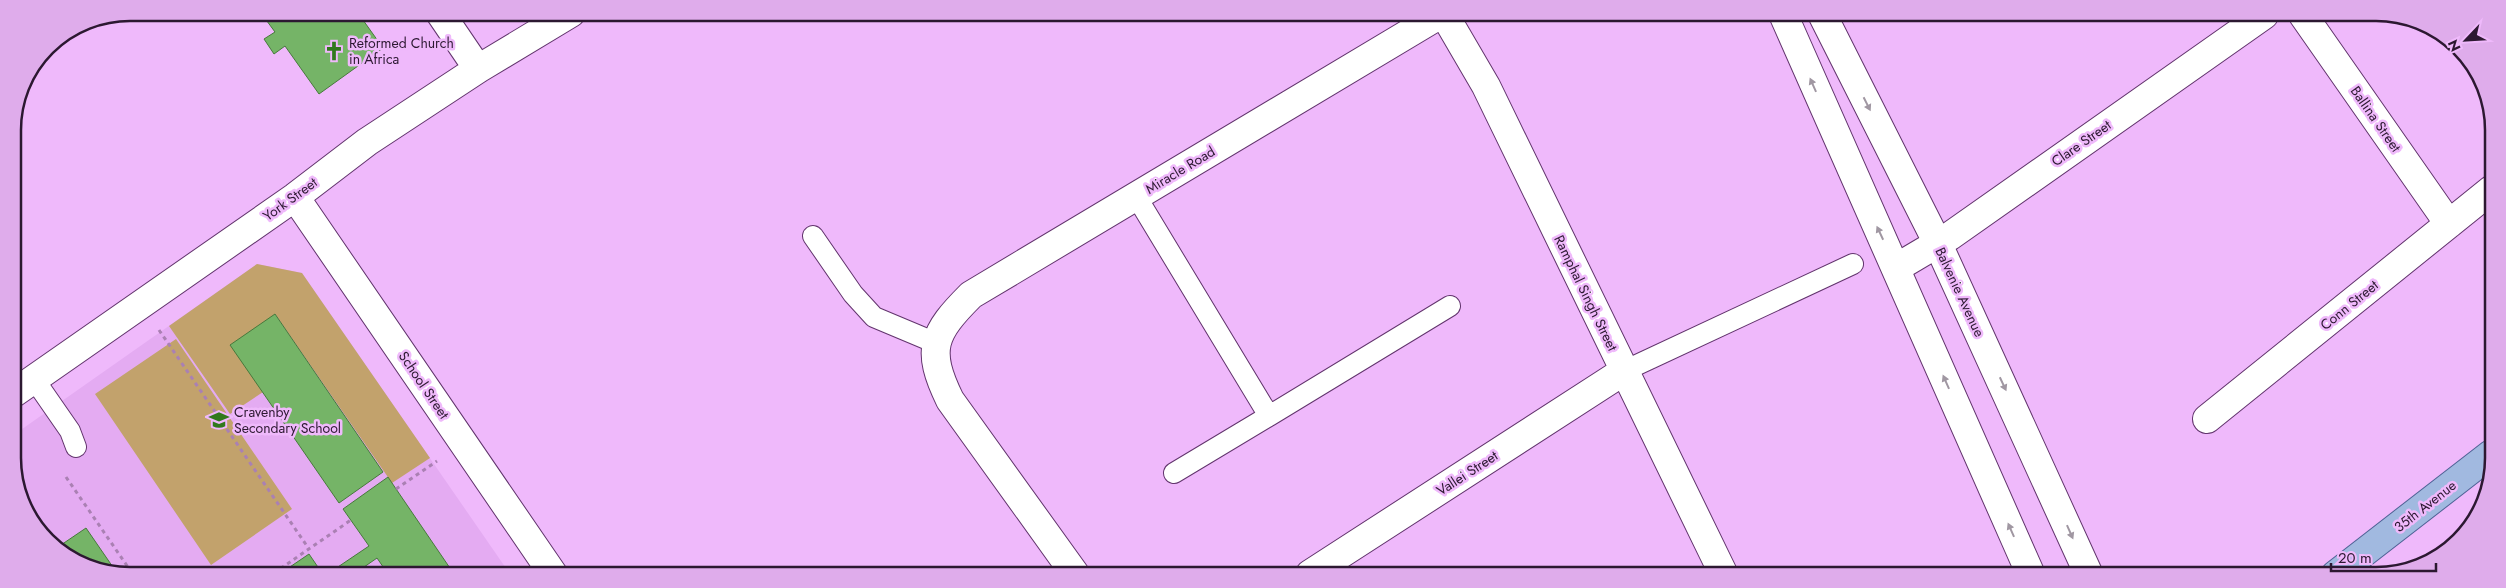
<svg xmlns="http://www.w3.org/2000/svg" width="2506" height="588" font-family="Jost,sans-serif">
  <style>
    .built { fill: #e4abf2 }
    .green { fill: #c2a26c }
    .building { fill: #75b467; stroke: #47793c }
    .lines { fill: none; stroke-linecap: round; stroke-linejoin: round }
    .service-casing { stroke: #62346d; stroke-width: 22 }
    .minor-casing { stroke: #62346d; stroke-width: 30 }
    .tertiary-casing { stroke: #62346d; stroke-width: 30 }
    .primary-casing { stroke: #4f6295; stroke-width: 30 }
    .path { stroke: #aa80b3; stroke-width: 3; stroke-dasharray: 4 4; stroke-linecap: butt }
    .service { stroke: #fff; stroke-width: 20 }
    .minor { stroke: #fff; stroke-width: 28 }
    .tertiary { stroke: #fff; stroke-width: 28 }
    .primary { stroke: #a1b9e0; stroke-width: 28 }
    .oneway { fill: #a097a2 }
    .labels { text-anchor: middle; stroke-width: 5; stroke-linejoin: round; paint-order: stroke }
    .poi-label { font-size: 14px; fill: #2c1831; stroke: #efb9fb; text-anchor: start }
    .street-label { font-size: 14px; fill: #2c1831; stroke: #efb9fb }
    .rim { fill: none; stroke: #2c1831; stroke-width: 2.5 }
  </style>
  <rect width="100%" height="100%" fill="#efb9fb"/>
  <path class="built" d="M257,264L302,273L510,574L108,573L47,541L15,481V434Z"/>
  <path class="green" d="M257,264L302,273L430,458L392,483L275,314L263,392L230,414L169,326Z
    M176,339L292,509L211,565L95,394Z"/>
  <path class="building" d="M261,13H358L383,48L319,94L285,46L274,54L264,39L275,32Z
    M275,314L383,472L339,503L230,345Z
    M388,477L392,483L454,574H388L377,558L354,574L329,573L369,546L343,509Z
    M86,528L117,573H108L58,547Z
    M309,554L322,573H281Z"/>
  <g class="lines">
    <defs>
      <path id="service" d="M1136,196L1269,416L1174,473
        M813,236L853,294L874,317L936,343
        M1624,371L1853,264
        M34,379L70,431L76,447
        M1269,416L1450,306"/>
      <path id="minor" d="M440,13L478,69
        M1444,14L1486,86L1724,575
        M2303,15L2449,224
        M295,197L553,574
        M1896,268L1950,236L2264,15
        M14,393L295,197L367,142L478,69L571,13
        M2207,419L2491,190
        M1075,574L950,400C925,349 933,333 971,295L1441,14
        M1310,574L1624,371"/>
      <path id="tertiary" d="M1783,14L2031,575
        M1822,14L1938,244L2089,575"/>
      <path id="primary" d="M2335,575L2491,454"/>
    </defs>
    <use href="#service" class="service-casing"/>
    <use href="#minor" class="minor-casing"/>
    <use href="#tertiary" class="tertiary-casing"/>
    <use href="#primary" class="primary-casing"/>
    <path class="path" d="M159,330L309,549
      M66,477L132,573
      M396,489L437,461
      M274,573L351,520"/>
    <use href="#service" class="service"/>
    <use href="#minor" class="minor"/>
    <use href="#tertiary" class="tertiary"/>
    <use href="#primary" class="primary"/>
  </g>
  <defs><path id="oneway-solid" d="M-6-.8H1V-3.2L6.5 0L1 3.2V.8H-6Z" transform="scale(1.25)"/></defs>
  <g class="oneway">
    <use href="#oneway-solid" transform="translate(1813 85) rotate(-114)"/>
    <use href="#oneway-solid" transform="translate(1867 104) rotate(63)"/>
    <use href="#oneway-solid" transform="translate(1880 233) rotate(-115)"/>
    <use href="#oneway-solid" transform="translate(1946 382) rotate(-114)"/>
    <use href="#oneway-solid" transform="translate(2003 384) rotate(65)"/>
    <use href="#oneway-solid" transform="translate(2011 530) rotate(-114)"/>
    <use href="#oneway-solid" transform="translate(2070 532) rotate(66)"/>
  </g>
  <defs>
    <symbol id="church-bare" viewBox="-9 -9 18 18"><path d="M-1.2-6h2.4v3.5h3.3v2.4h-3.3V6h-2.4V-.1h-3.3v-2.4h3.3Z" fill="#31791d" stroke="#efb9fb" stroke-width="2.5" paint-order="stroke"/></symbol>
    <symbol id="school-bare" viewBox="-9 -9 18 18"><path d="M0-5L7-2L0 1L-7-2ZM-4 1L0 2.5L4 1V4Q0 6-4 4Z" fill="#31791d" stroke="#efb9fb" stroke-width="2.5" paint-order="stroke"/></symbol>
  </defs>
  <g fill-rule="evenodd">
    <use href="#church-bare" x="320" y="37" width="28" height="28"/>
    <use href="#school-bare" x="205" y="406" width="28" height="28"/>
  </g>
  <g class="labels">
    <g class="poi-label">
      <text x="349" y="48">Reformed Church<tspan x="349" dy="16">in Africa</tspan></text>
      <text x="234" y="417">Cravenby<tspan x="234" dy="16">Secondary School</tspan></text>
    </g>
    <g class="street-label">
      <text transform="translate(2376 119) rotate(55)" y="5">Ballina Street</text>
      <text transform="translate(2081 143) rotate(-35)" y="5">Clare Street</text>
      <text transform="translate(1180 170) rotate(-31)" y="5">Miracle Road</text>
      <text transform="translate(290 199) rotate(-36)" y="5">York Street</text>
      <text transform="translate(1960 292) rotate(65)" y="5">Balvenie Avenue</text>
      <text transform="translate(1586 293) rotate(64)" y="5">Ramphal Singh Street</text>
      <text transform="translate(2349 305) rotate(-39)" y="5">Conn Street</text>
      <text transform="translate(424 385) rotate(56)" y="5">School Street</text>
      <text transform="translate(1467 473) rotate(-33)" y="5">Vallei Street</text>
      <text transform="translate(2425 506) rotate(-38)" y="5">35th Avenue</text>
    </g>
  </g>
  <path d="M0 0H2506V588H0ZM130 21H2376A109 109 0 0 1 2485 130V458A109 109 0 0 1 2376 567H130A109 109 0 0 1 21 458V130A109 109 0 0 1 130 21Z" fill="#dfaceb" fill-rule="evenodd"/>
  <path class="rim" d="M130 21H2376A109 109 0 0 1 2485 130V458A109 109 0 0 1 2376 567H130A109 109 0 0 1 21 458V130A109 109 0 0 1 130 21Z"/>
  <g transform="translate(2466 40) rotate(245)" stroke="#efb9fb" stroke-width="4" paint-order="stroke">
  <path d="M0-4L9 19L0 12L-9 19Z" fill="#2c1831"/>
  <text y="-8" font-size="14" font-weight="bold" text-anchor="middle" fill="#2c1831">N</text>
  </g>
  <path d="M2331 563v8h105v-8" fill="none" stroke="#2c1831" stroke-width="2.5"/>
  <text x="2338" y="563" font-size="15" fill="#2c1831" stroke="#efb9fb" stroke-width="4" paint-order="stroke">20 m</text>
</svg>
